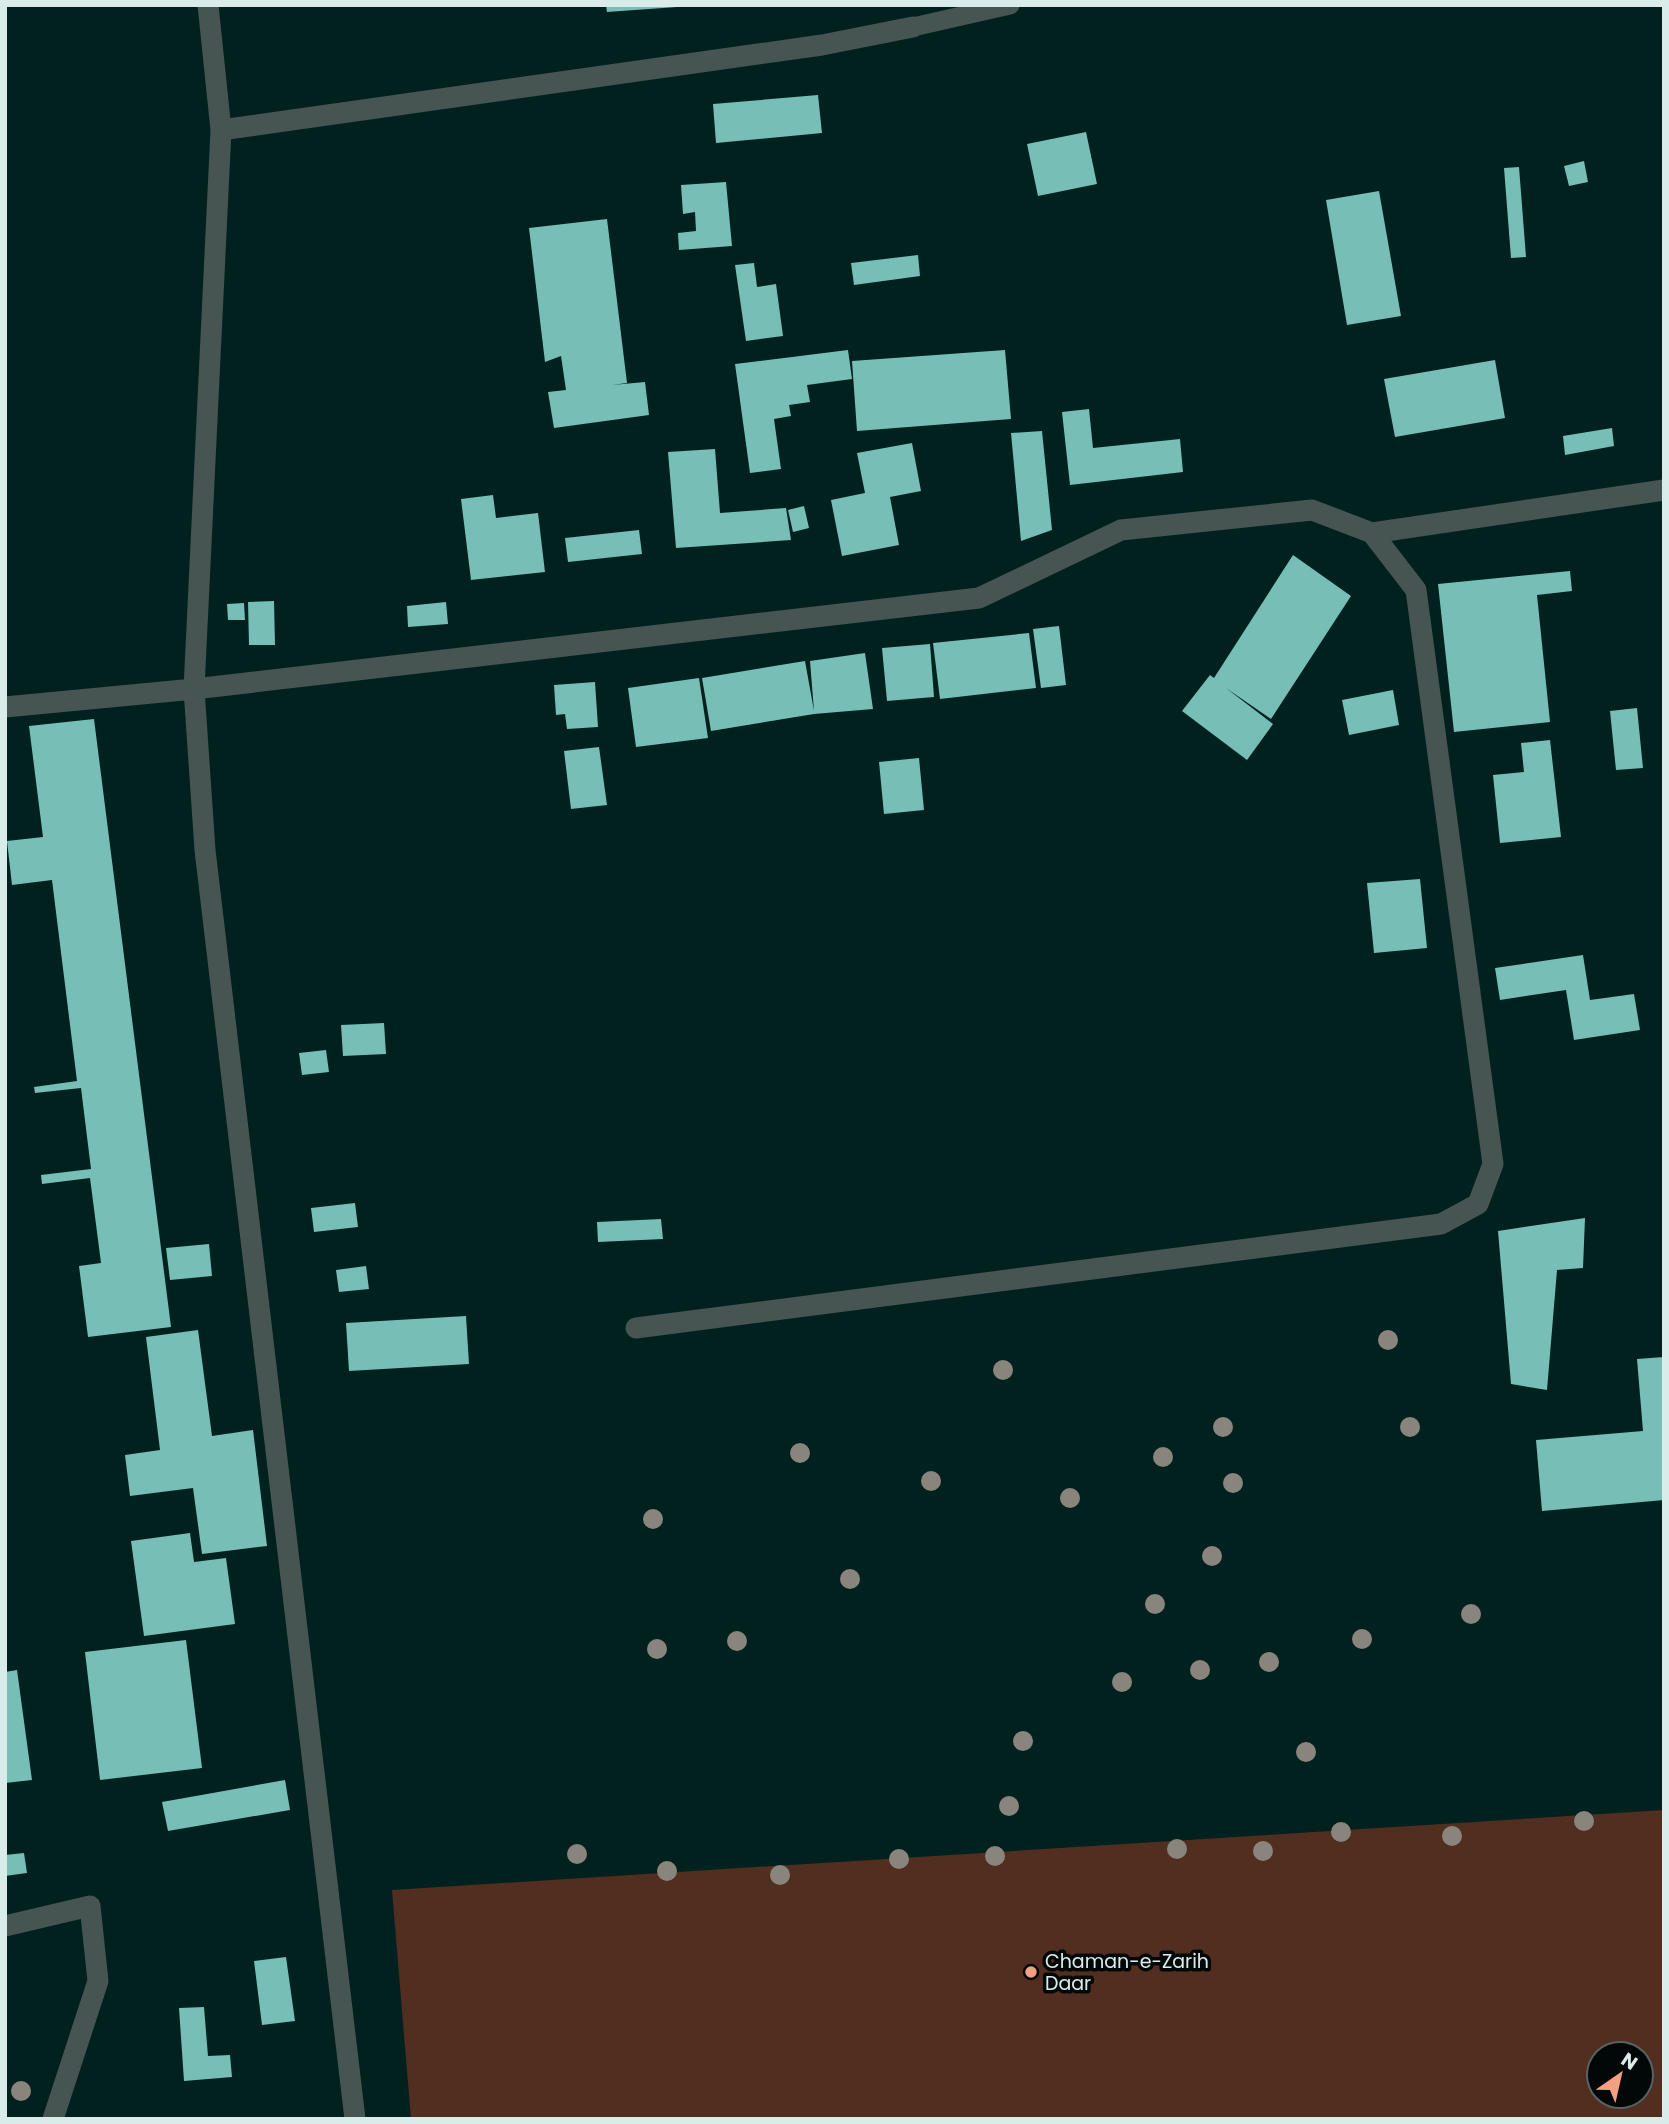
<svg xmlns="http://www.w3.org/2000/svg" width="1669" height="2124" font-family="Poppins,sans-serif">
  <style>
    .green { fill: #512e20; fill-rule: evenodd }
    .building { fill: #76beb6 }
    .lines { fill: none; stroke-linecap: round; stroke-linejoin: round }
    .lane { stroke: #465452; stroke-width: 19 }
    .street { stroke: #465452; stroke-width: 21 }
    .tree { fill: #89857d }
    .poi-dot { fill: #f2a080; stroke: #010807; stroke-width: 2.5 }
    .labels { text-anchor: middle; stroke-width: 7; stroke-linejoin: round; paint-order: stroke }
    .poi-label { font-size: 19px; fill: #daecea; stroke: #010807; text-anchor: start }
  </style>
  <rect width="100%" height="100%" fill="#00211e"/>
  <path class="green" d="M1664,1810V2119H411L392,1890ZM1599,2054H1641V2096H1599Z"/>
  <path class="building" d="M606,5H677V7L607,12Z
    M818,95L822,133L716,143L713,104Z
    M1086,132L1097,184L1038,196L1027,144Z
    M1584,161L1588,182L1569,186L1564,166Z
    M1519,167L1526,257L1511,258L1504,168Z
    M726,182L732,246L679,250L678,233L696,231L695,212L683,214L681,185Z
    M1379,191L1401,316L1347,325L1326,200Z
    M607,219L627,383L612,385L645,382L649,415L554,428L548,392L566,390L561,356L545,362L529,228Z
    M918,255L920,276L854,285L851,263Z
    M754,263L757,287L776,284L783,336L746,341L735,265Z
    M848,350L852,379L807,385L810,402L789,405L791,416L774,419L781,469L750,473L735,364Z
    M1005,350L1011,419L857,431L852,361Z
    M1495,360L1505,418L1395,437L1384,379Z
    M1089,409L1093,448L1180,439L1183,472L1070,485L1062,412Z
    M1612,428L1614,446L1565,455L1563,436Z
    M1042,431L1052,530L1021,541L1011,433Z
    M912,443L921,491L890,497L899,545L842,556L831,500L865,493L857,453Z
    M715,449L720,513L786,508L791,540L676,548L668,452Z
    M493,495L496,518L538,513L545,572L471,580L461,499Z
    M804,506L809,528L793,532L788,510Z
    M639,530L642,554L568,562L565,538Z
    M1293,555L1351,596L1271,719L1226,688L1273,724L1247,760L1182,711L1210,675L1214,678Z
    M1570,571L1572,591L1537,595L1550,722L1454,732L1438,584Z
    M274,601L275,645H249L248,602Z
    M446,602L448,624L408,627L407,606Z
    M244,603L245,620H228L227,604Z
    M1059,626L1066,685L1041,688L1033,629Z
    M1029,633L1036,688L940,699L933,643Z
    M930,644L934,697L887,701L882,648Z
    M865,653L873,709L814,714L711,731L702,678L805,661L814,711L810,661Z
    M699,678L708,738L636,747L628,688Z
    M595,682L598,727L567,729L565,714L556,715L554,685Z
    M1393,690L1399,725L1349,735L1342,700Z
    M1637,708L1643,768L1616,770L1610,711Z
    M94,719L171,1327L88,1337L79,1266L101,1263L90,1178L42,1184L41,1175L91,1169L81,1088L35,1093L34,1087L77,1081L52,880L12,885L7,841L43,837L29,726Z
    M1550,740L1561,837L1500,843L1493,775L1524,772L1521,743Z
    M599,747L607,805L571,809L564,751Z
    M919,758L924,810L884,814L879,762Z
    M1420,879L1427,948L1374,953L1367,883Z
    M1583,955L1590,1000L1634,994L1640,1030L1574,1040L1566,990L1500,1000L1495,968Z
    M384,1023L386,1054L343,1056L341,1025Z
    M326,1050L329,1072L302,1075L299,1053Z
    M355,1203L358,1227L314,1232L311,1208Z
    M1585,1218L1583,1268L1557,1270L1547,1390L1511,1384L1498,1231Z
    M661,1219L663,1239L598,1242L597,1222Z
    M209,1244L212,1276L170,1280L166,1248Z
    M366,1266L369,1289L339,1292L336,1270Z
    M466,1316L469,1364L349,1371L346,1323Z
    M198,1330L212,1436L253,1430L267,1546L202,1554L193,1488L130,1496L125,1455L160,1450L146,1337Z
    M1664,1357V1500L1542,1511L1536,1440L1643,1431L1637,1359Z
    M190,1533L194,1562L226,1558L235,1624L144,1636L131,1541Z
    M186,1640L202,1768L100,1780L85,1652Z
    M17,1670L32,1780L5,1783V1672Z
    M285,1780L290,1810L168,1831L162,1802Z
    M24,1853L27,1873L5,1876V1855Z
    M286,1957L295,2021L262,2025L254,1961Z
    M204,2007L208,2056L230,2055L232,2077L184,2081L179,2008Z"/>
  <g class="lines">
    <path class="lane" d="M913,27L1010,5"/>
    <path class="street" d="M208,5L221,130L194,689L205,850L355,2119
      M221,130L822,45L913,27
      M5,707L194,689L979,598L1121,530L1312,510L1372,533L1664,490
      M636,1328L1441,1224L1478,1204L1493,1164L1416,590L1372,533
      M5,1926L90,1906L98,1981L53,2119"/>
  </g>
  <g class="tree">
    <circle cx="1388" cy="1340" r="10"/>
    <circle cx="1003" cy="1370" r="10"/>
    <circle cx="1223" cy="1427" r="10"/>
    <circle cx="1410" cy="1427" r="10"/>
    <circle cx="800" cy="1453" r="10"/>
    <circle cx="1163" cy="1457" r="10"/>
    <circle cx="931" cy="1481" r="10"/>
    <circle cx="1233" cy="1483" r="10"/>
    <circle cx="1070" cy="1498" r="10"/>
    <circle cx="653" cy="1519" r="10"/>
    <circle cx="1212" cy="1556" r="10"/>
    <circle cx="850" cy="1579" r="10"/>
    <circle cx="1155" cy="1604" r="10"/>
    <circle cx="1471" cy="1614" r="10"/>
    <circle cx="1362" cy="1639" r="10"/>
    <circle cx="737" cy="1641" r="10"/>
    <circle cx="657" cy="1649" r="10"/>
    <circle cx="1269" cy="1662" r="10"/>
    <circle cx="1200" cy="1670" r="10"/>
    <circle cx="1122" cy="1682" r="10"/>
    <circle cx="1023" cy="1741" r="10"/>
    <circle cx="1306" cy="1752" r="10"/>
    <circle cx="1009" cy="1806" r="10"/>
    <circle cx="1584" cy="1821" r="10"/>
    <circle cx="1341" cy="1832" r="10"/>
    <circle cx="1452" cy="1836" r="10"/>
    <circle cx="1177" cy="1849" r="10"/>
    <circle cx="1263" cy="1851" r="10"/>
    <circle cx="577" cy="1854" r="10"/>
    <circle cx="995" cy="1856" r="10"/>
    <circle cx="899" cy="1859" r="10"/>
    <circle cx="667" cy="1871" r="10"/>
    <circle cx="780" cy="1875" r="10"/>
    <circle cx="21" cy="2091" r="10"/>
  </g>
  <circle class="poi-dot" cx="1031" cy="1972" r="7"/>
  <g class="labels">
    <g class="poi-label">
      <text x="1045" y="1968">Chaman-e-Zarih<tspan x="1045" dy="22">Daar</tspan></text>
    </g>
  </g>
  <rect width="1669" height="2124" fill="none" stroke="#daecea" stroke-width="14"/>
  <g transform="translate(1620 2075) rotate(34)"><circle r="33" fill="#010807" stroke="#586362" stroke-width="2"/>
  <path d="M0-5L12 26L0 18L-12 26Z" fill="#f2a080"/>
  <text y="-10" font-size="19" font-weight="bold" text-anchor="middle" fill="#daecea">N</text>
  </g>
</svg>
